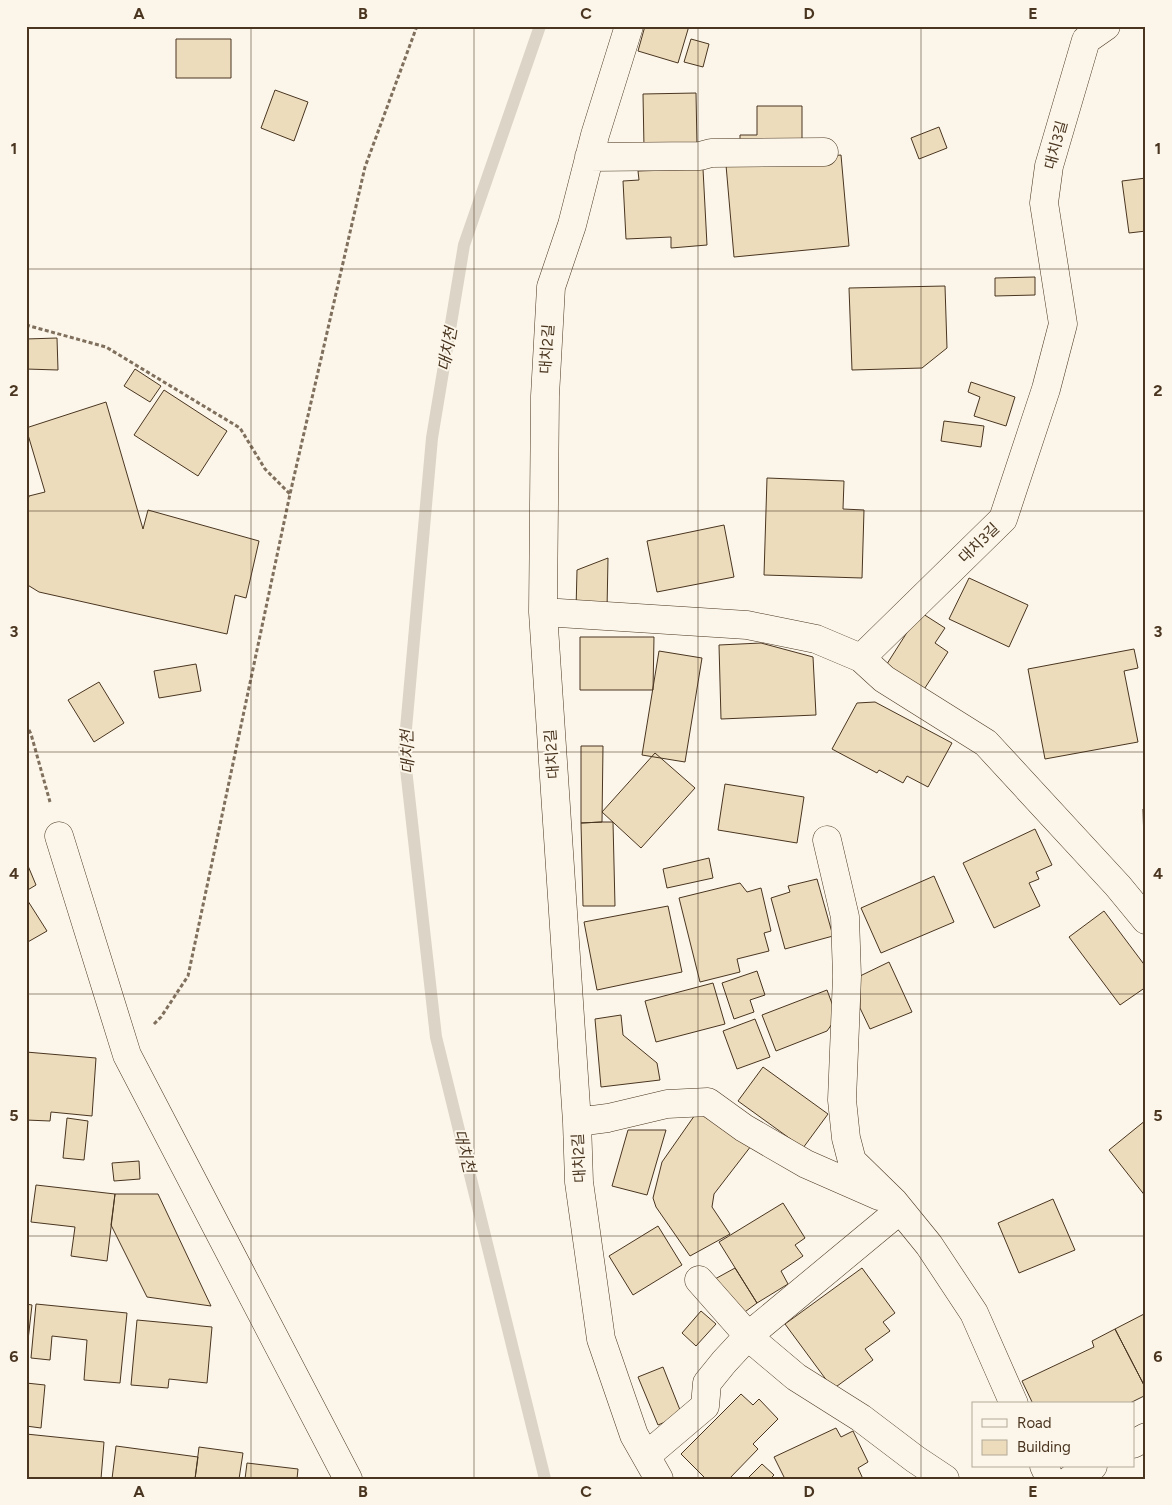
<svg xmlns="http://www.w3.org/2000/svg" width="1172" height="1505" font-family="Figtree,'Noto Sans KR',sans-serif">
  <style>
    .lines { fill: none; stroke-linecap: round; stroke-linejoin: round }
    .stream { stroke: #dcd4c6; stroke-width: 12 }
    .building { fill: #ecdcbc; stroke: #4a3520 }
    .minor-casing { stroke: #4a3520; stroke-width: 29 }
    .path { stroke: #7f6f5c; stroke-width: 3; stroke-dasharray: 4 2.5; stroke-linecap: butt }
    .minor { stroke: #fbf6e9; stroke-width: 28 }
    .grid { fill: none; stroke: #4a3520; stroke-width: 1; stroke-opacity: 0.55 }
    .labels { text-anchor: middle; stroke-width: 4; stroke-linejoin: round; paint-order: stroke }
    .street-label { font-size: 15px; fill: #4a3520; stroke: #fbf6e9 }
    .water-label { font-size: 16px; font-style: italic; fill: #4a3520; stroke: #fbf6e9 }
    .neatline { fill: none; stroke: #4a3520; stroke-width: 2 }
    .grid-label { font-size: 16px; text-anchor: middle; font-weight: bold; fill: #4a3520 }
  </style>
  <rect width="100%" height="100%" fill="#fbf6e9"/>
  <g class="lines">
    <path class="stream" d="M540,26L464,245L432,438L404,751L436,1037L545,1479"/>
  </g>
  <path class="building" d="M645,26H689L678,63L638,51Z
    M176,39H231V78H176Z
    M691,39L709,44L703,67L684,62Z
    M275,90L308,102L294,141L261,128Z
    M696,93L697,146L644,148L643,94Z
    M757,106H802V148L740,149V135H757Z
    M939,127L947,148L919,159L911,138Z
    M841,155L849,246L734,257L726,165Z
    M703,169L707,245L671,248V237L626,239L623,181L639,180L638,171Z
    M1146,178V231L1129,233L1122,181Z
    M1035,277V295L995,296V278Z
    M945,286L947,348L922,368L852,370L849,288Z
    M57,338L58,370L26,369V339Z
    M135,369L161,386L150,402L124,386Z
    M971,382L1015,397L1006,426L974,416L980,397L968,392Z
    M164,390L227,431L198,476L134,435Z
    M106,402L143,529L148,510L259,541L246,598L235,595L227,634L39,592L26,584V508L29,496L45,492L26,428Z
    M944,421L984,426L981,447L941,441Z
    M767,478L844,481L843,509L864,510L862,578L764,575Z
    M724,525L734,577L657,592L647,541Z
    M608,558L607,610H576L577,570Z
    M969,578L1028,605L1009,647L949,619Z
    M920,612L945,628L935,643L948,652L923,691L885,667Z
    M580,637H654L653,690H580Z
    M761,643L813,657L816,715L721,719L719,645Z
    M1134,649L1138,668L1124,671L1138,742L1045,759L1028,669Z
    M659,651L702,658L685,762L642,755Z
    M196,664L201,691L159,698L154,671Z
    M99,682L124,723L94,742L68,700Z
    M875,702L952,743L928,787L907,776L903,783L879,770L877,773L832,749L857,703Z
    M581,746H603L602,822L581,823Z
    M655,753L695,788L641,848L602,812Z
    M725,784L804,797L797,843L718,830Z
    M1143,809L1146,810V842L1144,843Z
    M602,822H613L615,906H583L581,823Z
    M1035,829L1052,865L1036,872L1039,879L1029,883L1040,906L994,928L963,863Z
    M709,858L713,878L667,888L663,869Z
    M26,861L36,885L26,891Z
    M934,876L954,922L881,953L861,908Z
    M817,879L833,936L785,949L771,898L790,892L788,886Z
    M740,883L747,892L761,888L771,931L764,933L769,951L737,959L740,972L700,982L679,898Z
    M26,898L47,931L26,943Z
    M668,906L682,972L597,990L584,922Z
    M1104,911L1146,967V987L1120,1005L1069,937Z
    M889,962L912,1012L870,1029L860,1008V976Z
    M757,971L765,995L750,1000L754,1012L734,1019L722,983Z
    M713,983L725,1024L656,1042L645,1001Z
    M827,990L837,1017L827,1031L776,1051L762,1015Z
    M621,1015L623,1035L657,1063L660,1080L601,1087L595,1019Z
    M755,1019L770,1057L737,1069L723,1031Z
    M26,1052L96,1058L92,1116L51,1112L50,1121L26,1120Z
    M763,1067L828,1114L803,1148L738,1101Z
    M697,1112L751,1146L714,1194L712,1207L730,1234L690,1256L656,1207L653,1198L662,1162Z
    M67,1118L88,1121L84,1160L63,1158Z
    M1146,1120V1197L1109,1150Z
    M628,1130H666L647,1195L612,1186Z
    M139,1161L140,1179L114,1181L112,1163Z
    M36,1185L115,1194L107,1261L71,1256L75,1227L31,1222Z
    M115,1194H158L211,1306L147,1297L111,1225Z
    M1053,1199L1075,1250L1019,1273L998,1223Z
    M783,1203L805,1238L795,1245L803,1256L781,1271L788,1284L757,1303L719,1242Z
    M658,1226L682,1265L633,1295L609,1256Z
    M735,1268L757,1303L742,1314L715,1279Z
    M862,1268L895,1313L883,1322L890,1331L865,1349L873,1360L833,1389L785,1324Z
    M26,1304L32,1305L27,1349H26Z
    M36,1304L127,1313L120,1383L84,1380L87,1340L52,1336L50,1360L31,1358Z
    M701,1311L716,1324L696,1346L682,1333Z
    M1146,1313V1389L1115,1329Z
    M137,1320L212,1327L207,1383L169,1379L168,1388L131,1385Z
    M1115,1329L1146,1389V1395L1128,1404H1033L1022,1381L1094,1347L1092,1341Z
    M663,1367L682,1415L658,1425L638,1377Z
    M26,1383L45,1385L41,1428L26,1426Z
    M741,1394L753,1405L759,1399L778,1419L753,1444L758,1449L729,1479H706L681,1454Z
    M836,1428L841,1437L853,1431L868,1462L858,1468L863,1479H785L774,1457Z
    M26,1434L104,1442L101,1479H26Z
    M116,1446L198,1457L195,1479H112Z
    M199,1447L243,1453L239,1479H195Z
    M247,1463L298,1469L297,1479H245Z
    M762,1464L774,1475L770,1479H747Z"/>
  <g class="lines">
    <defs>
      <path id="minor" d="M629,26L595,135L572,225L551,287L545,396L543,612L577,1122L579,1182L601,1339L634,1435L659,1479
        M1106,26L1086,40L1049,166L1044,203L1063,324L1046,389L1003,519L861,658L884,679L986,743L1118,886L1146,920
        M589,157L700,156L711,153L824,152
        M543,612L747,625L816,639L861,658
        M59,836L127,1055L348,1479
        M827,840L845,917L847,976L842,1100L846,1138L852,1161L894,1202L929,1245L974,1313L1014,1404
        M577,1122L608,1118L667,1104L708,1102L744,1128L806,1164L879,1196
        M699,1280L752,1340L796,1377L861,1418L915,1459L945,1479
        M1133,1444L1146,1437
        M646,1456L705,1406L707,1383L724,1362L748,1336L900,1210
        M1044,1466L1050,1479
        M1071,1479L1093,1466"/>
    </defs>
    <use href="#minor" class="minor-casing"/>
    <path class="path" d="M26,325L106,347L240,428L265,469L290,494
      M26,724L31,734L50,802
      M154,1024L161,1017L188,976L290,494L365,167L417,26"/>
    <use href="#minor" class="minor"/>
  </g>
  <path class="grid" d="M251,26V1479M474,26V1479M698,26V1479M921,26V1479M26,269H1146M26,511H1146M26,752H1146M26,994H1146M26,1236H1146"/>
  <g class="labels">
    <g class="street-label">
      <text transform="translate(1056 145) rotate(-75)" y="5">대치3길</text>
      <text transform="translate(547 349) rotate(-86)" y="5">대치2길</text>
      <text transform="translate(979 543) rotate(-44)" y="5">대치3길</text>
      <text transform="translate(552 754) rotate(-94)" y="5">대치2길</text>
      <text transform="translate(579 1158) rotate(-93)" y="5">대치2길</text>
    </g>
    <g class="water-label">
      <text transform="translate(447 349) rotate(-80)" y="6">대치천</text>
      <text transform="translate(407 752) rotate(-91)" y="6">대치천</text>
      <text transform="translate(465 1151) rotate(76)" y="6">대치천</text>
    </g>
  </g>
  <rect width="1172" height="1505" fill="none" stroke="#fbf6e9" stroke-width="55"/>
  <rect x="972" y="1402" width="162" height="65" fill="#fbf6e9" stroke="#b4a999"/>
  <rect x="982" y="1419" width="25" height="8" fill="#fbf6e9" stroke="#b4a999"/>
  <text x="1017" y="1428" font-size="15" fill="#4a3520">Road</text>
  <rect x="982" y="1440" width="25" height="15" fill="#ecdcbc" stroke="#b4a999"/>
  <text x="1017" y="1452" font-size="15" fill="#4a3520">Building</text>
  <rect x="28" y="28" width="1116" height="1450" class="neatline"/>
  <g class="grid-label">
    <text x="139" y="19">A</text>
    <text x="363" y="19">B</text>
    <text x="586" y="19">C</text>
    <text x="809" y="19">D</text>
    <text x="1033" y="19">E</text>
    <text x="14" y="154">1</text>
    <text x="1158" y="154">1</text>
    <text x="14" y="396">2</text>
    <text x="1158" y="396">2</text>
    <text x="14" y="637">3</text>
    <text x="1158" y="637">3</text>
    <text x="14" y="879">4</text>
    <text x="1158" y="879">4</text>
    <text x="14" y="1121">5</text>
    <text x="1158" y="1121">5</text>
    <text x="14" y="1362">6</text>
    <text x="1158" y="1362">6</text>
    <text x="139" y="1497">A</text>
    <text x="363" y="1497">B</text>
    <text x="586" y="1497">C</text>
    <text x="809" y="1497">D</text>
    <text x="1033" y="1497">E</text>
  </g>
</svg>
